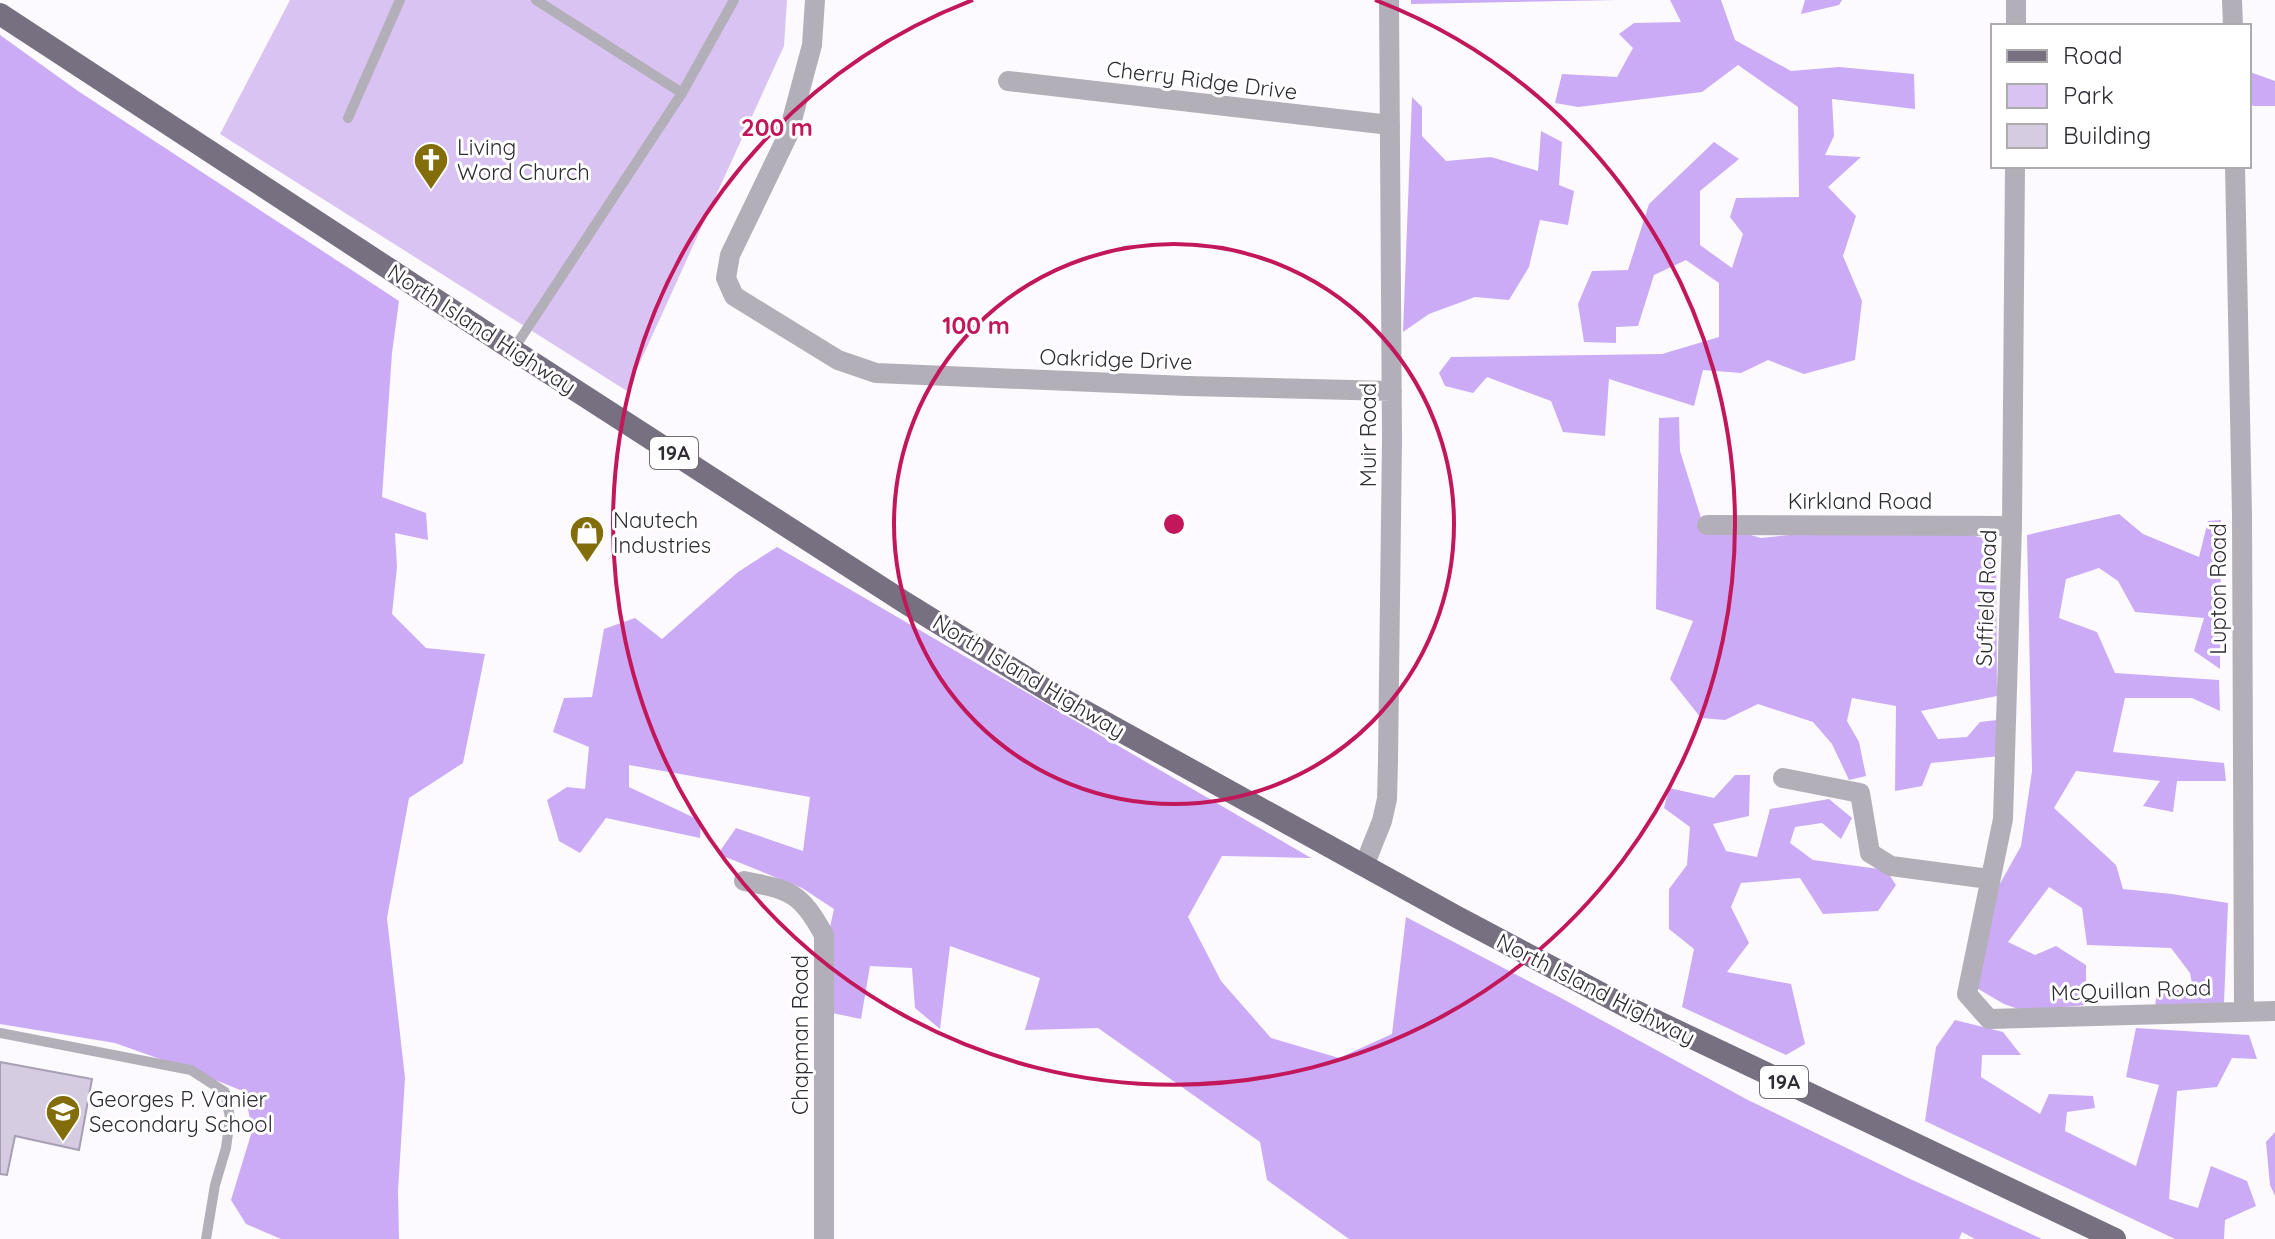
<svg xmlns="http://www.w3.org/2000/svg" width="2275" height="1239" font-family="Quicksand,sans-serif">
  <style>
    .green { fill: #d8c3f3 }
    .forest { fill: #ccabf6 }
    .building { fill: #d5cce2; stroke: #a69eb2; stroke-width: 2 }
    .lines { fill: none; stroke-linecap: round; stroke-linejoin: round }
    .service { stroke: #b3afb8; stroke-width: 10 }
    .minor { stroke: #b3afb8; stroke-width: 20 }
    .primary { stroke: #777080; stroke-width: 22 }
    .ring { fill: none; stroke: #c2185b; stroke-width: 4 }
    .labels { text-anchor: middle; stroke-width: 6; stroke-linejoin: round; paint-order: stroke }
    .shield { fill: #fff; stroke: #6d6b71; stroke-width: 2 }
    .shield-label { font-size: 20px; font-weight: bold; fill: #2f2c34 }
    .street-label { font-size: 22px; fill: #2f2c34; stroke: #fff }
    .poi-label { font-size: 22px; fill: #2f2c34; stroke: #fff; text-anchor: start }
    .centre { fill: #c2185b; stroke: #fff; stroke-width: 4 }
    .ring-label { font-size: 24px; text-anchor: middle; font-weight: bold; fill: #c2185b; stroke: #fff; stroke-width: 6; stroke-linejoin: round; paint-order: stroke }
  </style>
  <rect width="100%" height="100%" fill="#fcfaff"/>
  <path class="green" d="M290,0H787L784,46L627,391L220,134Z"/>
  <path class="forest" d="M1411,0H1617L1411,4Z
    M1670,0H1721L1735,40L1791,71L1839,67L1914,74L1915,109L1832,99L1834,136L1825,155L1861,157L1828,187L1856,216L1843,256L1862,301L1855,360L1804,374L1768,360L1741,373L1703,370L1694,406L1609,379L1605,436L1563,432L1551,401L1487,377L1473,393L1445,386L1439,373L1451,357L1662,354L1719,337V283L1686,260L1654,275L1638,326L1616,327V343L1584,342L1578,304L1592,271L1628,270L1649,204L1714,142L1739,159L1700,191V245L1732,268L1743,234L1730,217L1736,198L1799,197L1798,107L1738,65L1702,92L1578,107L1555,103L1562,74L1617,77L1633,48L1619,34L1634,23L1681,22Z
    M1805,0H1842L1839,5L1801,14Z
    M0,35L78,91L399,301L392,353L382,497L426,513L428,540L395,533L397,567L392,614L426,648L485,654L463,763L409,798L387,918L405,1078L398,1191L399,1239H281L246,1224L231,1200L252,1131L245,1092L191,1070L115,1043L0,1024Z
    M2250,72L2275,81V106H2253L2249,101Z
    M1412,97L1422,107V136L1446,161L1491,157L1538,171L1541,131L1562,142L1559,185L1574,191L1568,225L1540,220L1529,267L1509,300L1475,297L1429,314L1403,332Z
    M1679,417L1680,451L1702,521L1761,538L1854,528L1937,527L1996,541L1997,696L1921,711L1938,739L1967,737L1980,722L1997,720L2000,756L1931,763L1922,786L1895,791L1896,706L1852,698L1847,721L1859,742L1866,776L1849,780L1832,744L1813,722L1758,704L1725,720L1701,718L1670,679L1693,621L1656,609L1659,418Z
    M2119,514L2143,534L2199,557L2208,521L2221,520L2220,669L2194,651L2204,618L2135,612L2118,581L2099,568L2066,579L2059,618L2097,632L2115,673L2219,680L2220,711L2192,698H2125L2113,752L2224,763L2226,781H2177L2173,812L2143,806L2160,781L2076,771L2054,808L2116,865L2123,889L2172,894L2228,903L2224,1003L2155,1006L2158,985L2194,994L2190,973L2171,948L2087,945L2082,908L2049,887L2008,942L2035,955L2056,946L2086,965V1005L2024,1011L2004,1004L1968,983L1997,889L2021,846L2032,771L2027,535Z
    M777,547L1311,858L1222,856L1188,917L1221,981L1271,1038L1339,1058L1392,1034L1406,917L1561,998L1746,1099L1908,1178L2042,1239H1975L1962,1232L1959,1239H1349L1267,1180L1260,1142L1098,1028L1025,1030L1040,978L950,946L940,1029L915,1008L912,968L870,966L861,1019L832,1013L826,945L834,909L802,888L718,854L736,828L803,851L810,797L629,765V787L701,821L700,838L606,818L580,853L559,841L547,800L567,787L585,789L589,747L553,732L564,698L592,697L604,629L635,618L662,639L738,572Z
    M1735,775H1750L1749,816L1713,824L1726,851L1757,857L1770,809L1829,799L1852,818L1841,839L1822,823L1795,827L1790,843L1813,860L1886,870L1896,885L1878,911L1823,914L1800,878L1741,883L1731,907L1749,943L1727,972L1791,984L1805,1044L1786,1055L1682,1007L1694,949L1669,929V889L1687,865L1690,827L1664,808L1669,788L1714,798Z
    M1955,1020L2003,1032L2021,1055H1982L1981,1077L2040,1114L2049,1094L2093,1096L2095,1108L2067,1112L2065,1131L2136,1166L2159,1085L2126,1077L2136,1028L2249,1035L2257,1059L2232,1058L2217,1087L2177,1091L2169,1199L2198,1208L2211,1166L2247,1181L2256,1206L2225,1220L2224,1239H2175L1925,1121L1936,1047Z
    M2275,1132V1196L2270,1185L2266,1142Z"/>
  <path class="building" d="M0,1062L92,1079L79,1150L15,1136L7,1175L0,1174Z"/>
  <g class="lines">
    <path class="service" d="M536,0L682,93
      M348,118L400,0
      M513,350L682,93L734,0
      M0,1033L191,1070L225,1092L230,1118L226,1148L215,1185L206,1239"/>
    <path class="minor" d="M815,0L812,45L788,135L730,255L726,278L734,296L838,360L876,373L1187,386L1392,391
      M2232,0L2233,26
      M2016,26V0
      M1008,81L1390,125
      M2015,166L2012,526L2003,819L1967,994L1989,1019L2275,1011
      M2235,166L2242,515L2244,1011
      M1707,525L2012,526
      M1783,778L1860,793L1870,853L1891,866L1989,879
      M1364,866L1382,821L1387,799L1388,761L1392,439L1389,0
      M744,881C791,890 800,892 824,935V1239"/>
    <path class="primary" d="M0,14L513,350L904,602L1050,692L1457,917L1627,1007L2115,1239"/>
  </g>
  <g class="ring">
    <circle cx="1174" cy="524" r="280"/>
    <path d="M1375 0A561 561 0 1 1 973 0"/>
  </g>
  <defs>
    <symbol id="church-pin" viewBox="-11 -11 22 30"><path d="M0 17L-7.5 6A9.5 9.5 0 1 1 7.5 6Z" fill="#836d0a" stroke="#fff"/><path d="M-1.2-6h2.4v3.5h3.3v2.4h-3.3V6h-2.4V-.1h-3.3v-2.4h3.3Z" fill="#fff"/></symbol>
    <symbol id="shop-pin" viewBox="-11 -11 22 30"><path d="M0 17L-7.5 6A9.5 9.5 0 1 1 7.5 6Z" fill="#836d0a" stroke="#fff"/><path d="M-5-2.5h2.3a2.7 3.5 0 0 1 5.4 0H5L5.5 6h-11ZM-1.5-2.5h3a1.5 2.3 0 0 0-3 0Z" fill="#fff"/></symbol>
    <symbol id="school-pin" viewBox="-11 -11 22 30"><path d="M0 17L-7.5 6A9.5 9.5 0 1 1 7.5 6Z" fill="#836d0a" stroke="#fff"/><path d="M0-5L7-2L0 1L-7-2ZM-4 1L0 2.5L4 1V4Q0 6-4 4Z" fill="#fff"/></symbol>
  </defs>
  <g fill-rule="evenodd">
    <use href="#church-pin" x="411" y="140" width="40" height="54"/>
    <use href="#shop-pin" x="567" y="513" width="40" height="54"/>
    <use href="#school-pin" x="43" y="1092" width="40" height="54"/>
  </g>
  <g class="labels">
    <g class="shield">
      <rect x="650" y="437" width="48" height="32" rx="6"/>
      <rect x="1760" y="1066" width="48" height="32" rx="6"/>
    </g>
    <g class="shield-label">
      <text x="674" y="460">19A</text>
      <text x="1784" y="1089">19A</text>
    </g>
    <g class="street-label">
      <text transform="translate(1202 80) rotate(7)" y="8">Cherry Ridge Drive</text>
      <text transform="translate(482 329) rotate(33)" y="8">North Island Highway</text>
      <text transform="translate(1116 359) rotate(2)" y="8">Oakridge Drive</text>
      <text transform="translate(1368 435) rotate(-90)" y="8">Muir Road</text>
      <text x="1860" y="509">Kirkland Road</text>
      <text transform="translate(2218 589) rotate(-90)" y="8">Lupton Road</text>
      <text transform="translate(1986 598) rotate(-88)" y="8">Suffield Road</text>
      <text transform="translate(1029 676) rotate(31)" y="8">North Island Highway</text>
      <text transform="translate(1596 989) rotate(27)" y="8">North Island Highway</text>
      <text transform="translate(2131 990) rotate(-2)" y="8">McQuillan Road</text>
      <text transform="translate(800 1035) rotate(-90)" y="8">Chapman Road</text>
    </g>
    <g class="poi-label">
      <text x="457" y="155">Living<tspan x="457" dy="25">Word Church</tspan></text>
      <text x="613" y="528">Nautech<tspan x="613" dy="25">Industries</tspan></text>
      <text x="89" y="1107">Georges P. Vanier<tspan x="89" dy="25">Secondary School</tspan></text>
    </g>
  </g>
  <circle cx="1174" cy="524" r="12" class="centre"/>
  <g class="ring-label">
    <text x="777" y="136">200 m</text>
    <text x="976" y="334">100 m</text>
  </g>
  <rect x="1991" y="24" width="260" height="144" fill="#ffffff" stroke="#acabae" stroke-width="2"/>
  <rect x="2007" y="50" width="40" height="12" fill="#777080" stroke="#acabae" stroke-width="2"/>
  <text x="2063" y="64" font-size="24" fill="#2f2c34">Road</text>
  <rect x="2007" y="84" width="40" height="24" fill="#d8c3f3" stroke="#acabae" stroke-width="2"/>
  <text x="2063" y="104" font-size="24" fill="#2f2c34">Park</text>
  <rect x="2007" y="124" width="40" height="24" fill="#d5cce2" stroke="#acabae" stroke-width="2"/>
  <text x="2063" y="144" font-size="24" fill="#2f2c34">Building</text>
</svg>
